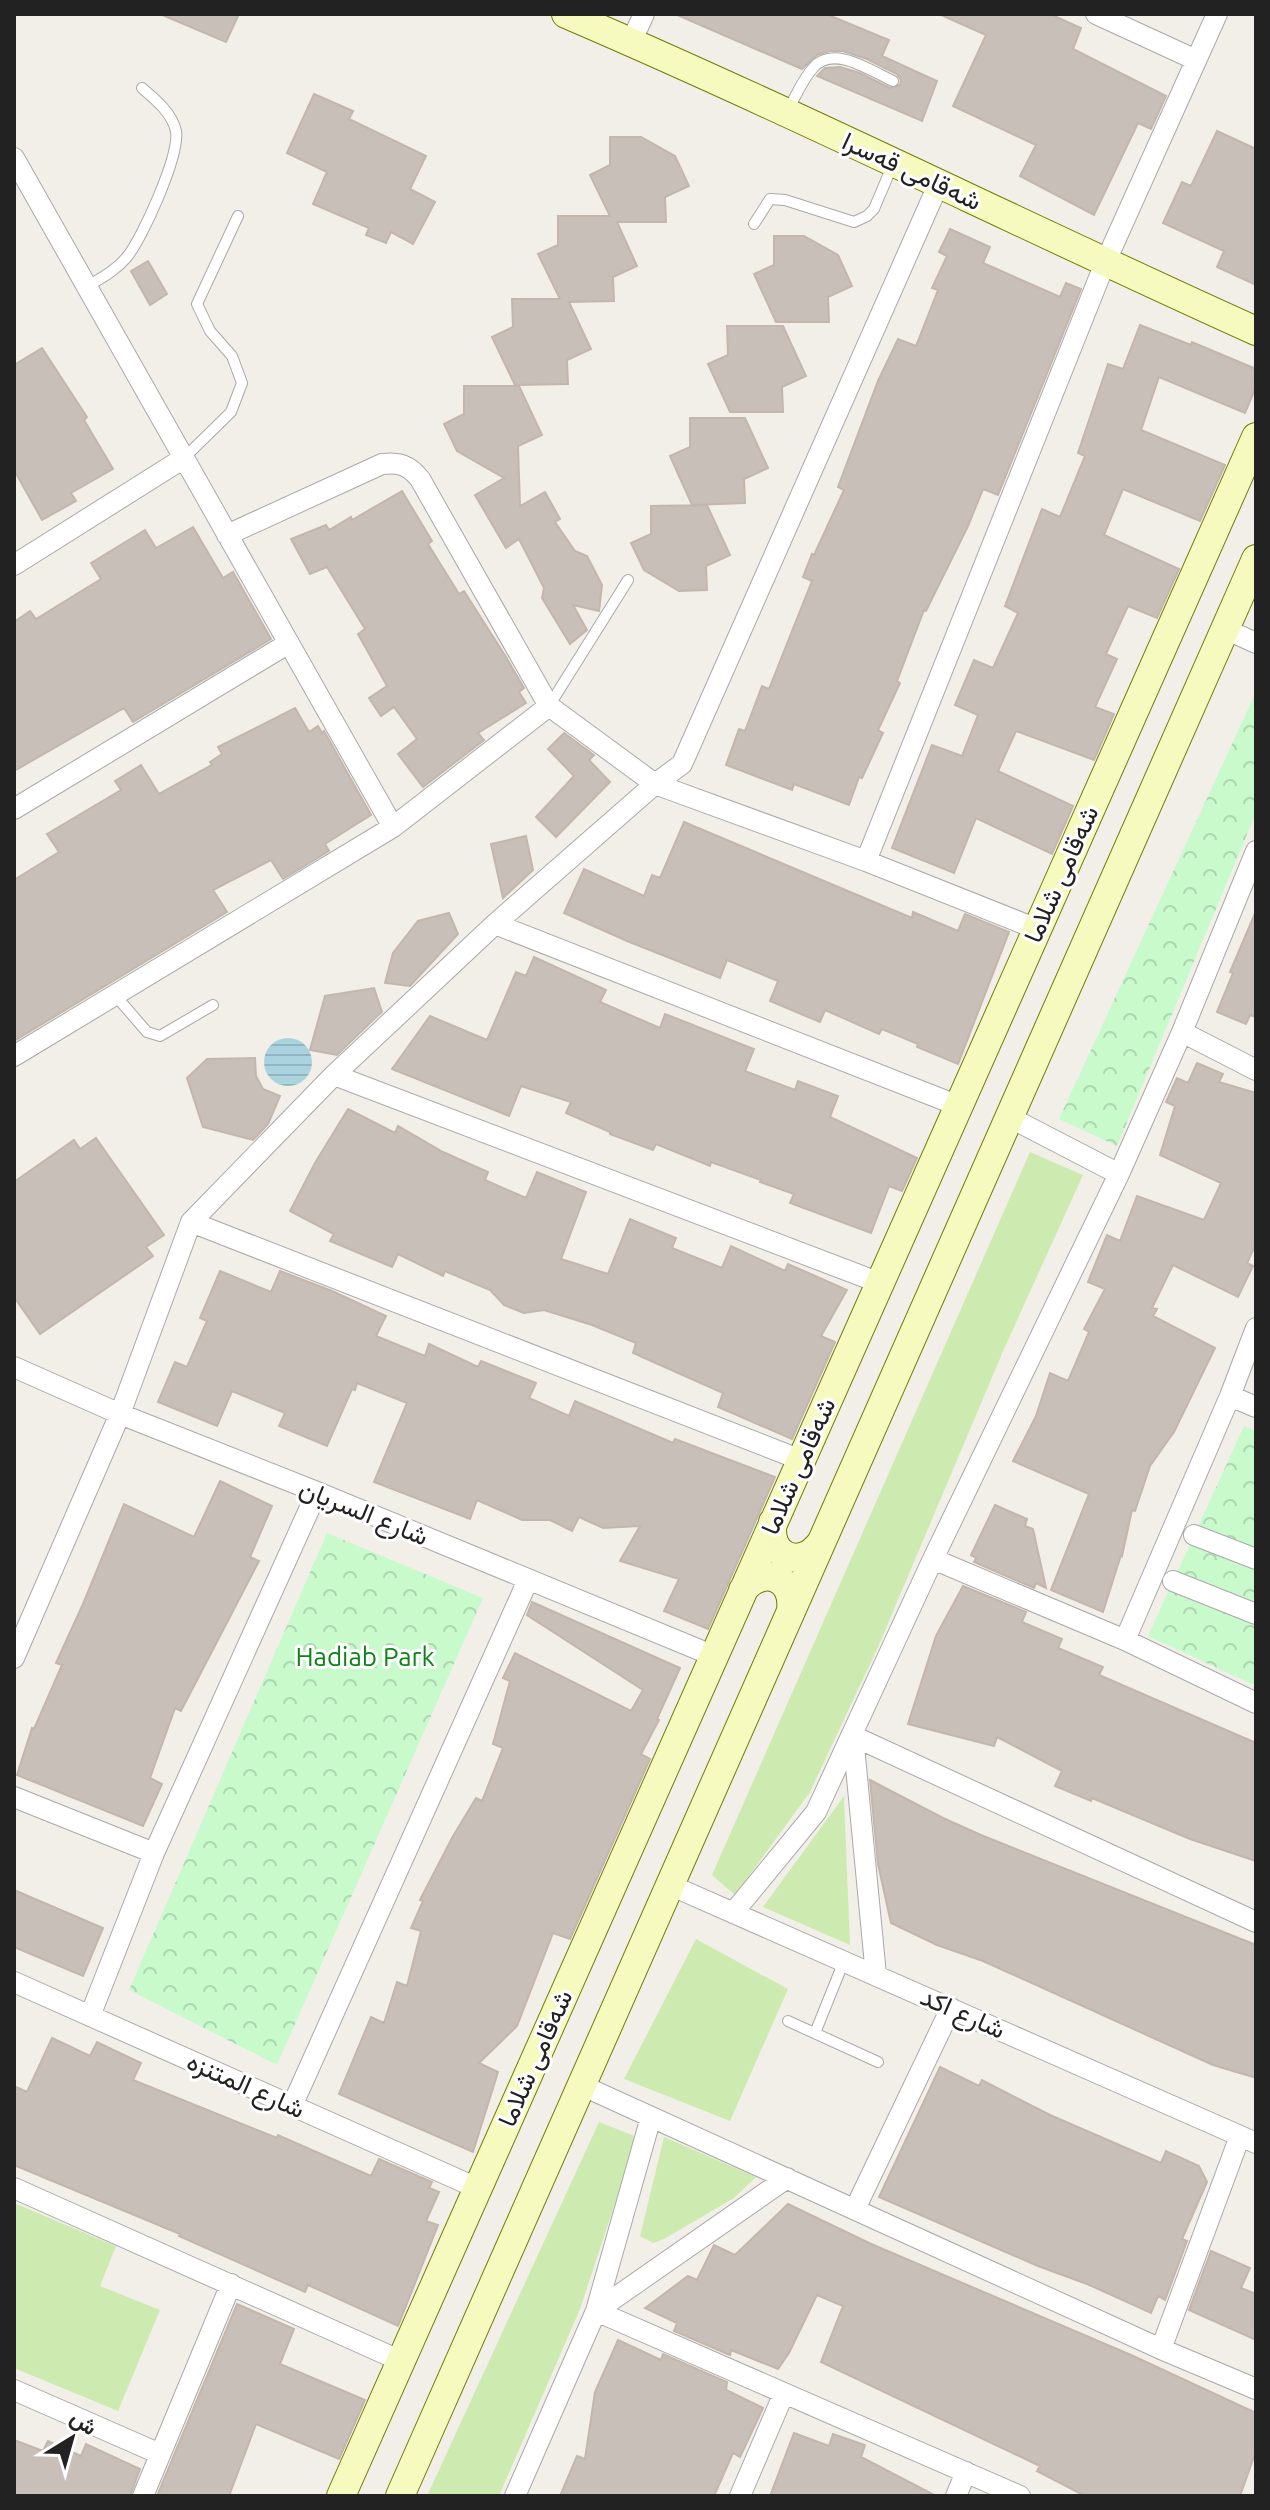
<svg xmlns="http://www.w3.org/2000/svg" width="1270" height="2510" font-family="Ubuntu,Vazirmatn,sans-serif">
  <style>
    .grass { fill: #cdebb0 }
    .park { fill: url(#park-crowns) }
    .water { fill: url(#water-rules) }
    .building { fill: #c7bfb8; stroke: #c4b6ab; stroke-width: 2 }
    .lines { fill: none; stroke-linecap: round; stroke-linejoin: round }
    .lane-casing { stroke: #a9a9a9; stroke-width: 12 }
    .street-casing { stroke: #a9a9a9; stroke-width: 22 }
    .secondary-casing { stroke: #707d05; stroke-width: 30 }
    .lane { stroke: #fff; stroke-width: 10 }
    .street { stroke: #fff; stroke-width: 20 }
    .secondary { stroke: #f7fabf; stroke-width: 28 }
    .labels { text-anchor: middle; stroke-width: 6; stroke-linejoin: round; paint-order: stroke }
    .street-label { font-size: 26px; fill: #222; stroke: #fff }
    .park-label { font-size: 26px; fill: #0c8416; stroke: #fff }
  </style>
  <defs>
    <pattern id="park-crowns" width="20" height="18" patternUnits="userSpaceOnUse" patternTransform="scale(2)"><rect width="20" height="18" fill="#c8facc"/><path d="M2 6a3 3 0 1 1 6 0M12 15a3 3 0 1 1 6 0" fill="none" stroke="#acd6af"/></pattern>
    <pattern id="water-rules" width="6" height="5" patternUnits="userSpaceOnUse" patternTransform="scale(2)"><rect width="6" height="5" fill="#aad3df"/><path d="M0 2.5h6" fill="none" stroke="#92b5bf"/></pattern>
  </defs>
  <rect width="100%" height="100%" fill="#f2efe9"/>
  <path class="grass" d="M1030,1152L1083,1175L1004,1349L878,1647L810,1792L735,1895L712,1875Z
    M844,1796L850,1945L763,1907Z
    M696,1939L788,1989L730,2121L624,2079Z
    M599,2122L637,2137L580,2309L499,2496H427Z
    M664,2137L756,2177L734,2198L664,2239L653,2243L640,2236Z
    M14,2203L116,2246L100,2286L160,2310L118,2411L14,2368Z"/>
  <path class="park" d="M1256,692V813L1117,1146L1059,1119Z
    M1244,1426L1256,1431V1686L1148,1636Z
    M327,1533L483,1598L277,2065L129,1990Z"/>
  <path class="water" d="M264 1062a24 24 0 1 1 48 0a24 24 0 1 1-48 0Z"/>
  <path class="building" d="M160,14H239L226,42Z
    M675,14H826L889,40L882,56L937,81L922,121L817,76L825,68L840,67L860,73L890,88L900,85L901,80L897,74L867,59L843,51H829L817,55L802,69Z
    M939,14H1050L1081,28L1073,49L1166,96L1151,129L1138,123L1094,215L1020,176L1036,145L953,106L986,35Z
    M314,94L353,111L349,119L426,156L410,189L435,202L413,244L391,232L386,243L366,235L369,228L313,204L327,172L287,153Z
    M1217,131L1256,149V285L1217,267L1224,251L1163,223L1182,182L1191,186Z
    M610,137H641L675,156L689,186L665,197L666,222H617L637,266L613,277L614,301L569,302L591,349L567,360L568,384L515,385L492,337L513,327L512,299H560L538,254L558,245V216H610L590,175L610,165Z
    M950,229L990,247L983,263L1060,297L1066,283L1081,289L998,495L983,489L968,526L926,611L924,610L897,681L900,683L878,730L883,733L862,778L859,777L849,805L794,784L792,790L726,765L739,729L745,731L762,686L769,689L792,631L812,581L803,577L812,554L814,555L844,490L838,487L878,381L898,339L916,346L938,290L932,288L947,256L939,252Z
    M774,236H804L838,255L852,286L828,297L829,322H776L754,274L774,265Z
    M148,261L167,294L150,305L131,271Z
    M1140,325L1191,345L1192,342L1256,369V387L1245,413L1159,377L1141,430L1225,465L1200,521L1123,489L1104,535L1179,569L1157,618L1128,606L1106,654L1117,659L1095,707L1114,714L1094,760L1016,731L998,771L1073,806L1052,854L976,818L954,873L892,848L932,745L962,756L978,715L955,705L974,660L993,668L1018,613L1005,606L1042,509L1060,517L1085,456L1078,453L1108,364L1123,369Z
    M727,326H783L806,376L782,387L783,412H730L708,364L728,355Z
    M42,348L87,417L84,420L113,469L71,493L76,501L42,520L14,470V365Z
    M464,386H519L542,435L518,446L520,506L545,492L560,519L555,522L575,551L587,556L602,585L599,611L573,605L587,630L570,644L542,598L544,588L519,539L506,548L475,495L504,478L457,451L444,424L464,414Z
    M690,418H745L768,468L744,479L745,503L692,505L670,456L690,447Z
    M402,491L432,541L428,544L459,594L464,591L506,657L524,688L519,692L526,703L478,733L484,740L423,787L398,754L417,739L394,707L381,716L369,698L387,686L358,634L365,629L327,567L310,574L291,539L326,525L329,530L351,517L352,520Z
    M707,505L730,555L706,566L707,590L679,591L644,570L631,543L651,534V506Z
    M193,527L223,578L233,572L271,639L133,722L124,708L14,771V622L30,611L36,619L101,579L91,563L145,530L156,548Z
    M295,708L309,732L318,726L322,733L324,731L371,815L325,844L329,851L283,879L271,860L213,890L227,912L14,1041V880L59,852L47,834L121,790L115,781L141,765L159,794L212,765L210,762L222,754L218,747Z
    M564,733L594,755L589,760L610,782L556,837L536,817L574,776L548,749Z
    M684,822L912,918L913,912L958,931L965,914L1009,932L958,1064L917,1047L918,1044L882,1029L879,1034L825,1010L820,1022L770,1001L778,981L727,960L720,978L627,941L564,913L584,869L644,896L652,875L660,878Z
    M526,836L533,870L503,898L491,844Z
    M1256,911V1017L1250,1015L1246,1024L1217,1012L1233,973L1230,972Z
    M449,913L458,934L410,986L385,983L393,953L418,921Z
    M534,957L606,990L600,1002L660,1028L665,1014L754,1049L745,1071L795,1090L798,1081L838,1096L830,1117L917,1158L902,1191L889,1186L871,1233L790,1203L794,1194L760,1182L761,1180L711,1162L710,1166L656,1144L653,1150L610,1134V1132L566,1113L571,1102L521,1086L509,1116L392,1069L430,1016L487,1040L516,972L526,976Z
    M374,988L382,1012L375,1018L337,1055L310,1050L325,996Z
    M255,1058L256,1076L263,1089L280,1096L268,1124L253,1140L203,1127L187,1078L207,1059Z
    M1197,1063L1223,1074L1219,1082L1256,1093V1244L1247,1263L1253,1266L1238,1297L1173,1265L1152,1308L1157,1309L1153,1316L1215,1348L1174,1432L1150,1466L1135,1511L1132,1510L1122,1556L1121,1555L1103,1612L1051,1590L1089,1494L1013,1461L1036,1416L1050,1373L1068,1381L1089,1332L1084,1329L1105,1289L1088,1282L1107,1235L1120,1241L1137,1196L1204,1220L1221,1183L1160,1155L1175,1106L1166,1102L1177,1078L1188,1083Z
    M348,1109L395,1133L398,1126L443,1152L488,1172L485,1180L526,1198L537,1172L586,1192L561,1259L608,1274L630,1219L676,1238L672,1248L722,1268L731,1246L785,1271L788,1264L847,1290L821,1336L835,1342L792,1439L718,1407L723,1393L633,1353L636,1343L592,1325L544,1310L524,1313L504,1305L490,1290L445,1271L443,1276L398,1254L392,1267L330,1241L334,1234L290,1211L315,1163Z
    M96,1138L164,1235L146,1247L153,1256L40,1334L14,1297V1182L74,1140L80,1149Z
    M220,1271L271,1292L280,1271L332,1291L386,1316L376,1336L425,1356L429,1344L478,1367L481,1361L536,1383L529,1398L569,1416L575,1401L673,1443L675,1439L775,1477L708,1629L664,1611L679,1579L620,1561L640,1526L603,1528L579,1517L572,1531L550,1520H522L477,1500L470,1519L374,1482L407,1403L357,1383L355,1390L352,1389L327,1446L279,1426L285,1413L232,1391L217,1426L158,1402L175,1362L187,1367L207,1321L200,1318Z
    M220,1481L272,1506L250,1557L259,1561L181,1711L175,1708L150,1778L162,1784L143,1826L17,1775L32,1728L34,1729L62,1665L56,1663L83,1604L124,1504L194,1537Z
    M995,1505L1027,1519L1025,1526L1033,1529L1046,1588L1036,1583L1034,1588L974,1562L976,1558L971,1555Z
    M963,1586L1026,1612L1022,1622L1062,1639L1058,1648L1103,1667L1099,1675L1256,1743V1861L1190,1839L1092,1798L1091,1801L1055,1786L1062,1771L997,1737L994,1746L908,1724L936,1636Z
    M532,1602L680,1668L657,1719L659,1720L641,1754L650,1759L570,1939L553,1933L517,2026L479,2063L498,2072L473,2152L339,2094L371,2017L384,2023L397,1982L407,1986L421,1931L411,1928L423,1901L420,1900L452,1838L476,1798L482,1801L503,1748L493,1744L510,1681L503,1678L515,1653L631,1711L643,1690L527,1615Z
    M870,1780L943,1818L981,1835L1256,1945V2078L1213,2065L983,1961L937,1945L891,1923L878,1864Z
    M14,1890L103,1928L83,1976L14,1947Z
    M52,2038L90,2056L97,2042L141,2063L133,2080L277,2138L278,2135L371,2176L379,2159L432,2182L429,2188L439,2192L426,2221L438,2225L398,2326L308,2285L305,2292L179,2236L180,2234L14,2165V2086L27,2092Z
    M940,2067L979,2086L982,2080L1050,2115L1161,2163L1166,2151L1199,2166L1207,2182L1182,2239L1187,2241L1165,2300L1158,2296L1151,2313L1087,2284L1038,2266L879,2197Z
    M788,2204L869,2243L1131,2355L1256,2413V2451L1240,2496H1085L1037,2471L1040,2466L821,2362L843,2306L817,2295L789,2353L778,2369L731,2350L730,2355L674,2331L677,2323L645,2308L688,2276L697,2280L714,2245L735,2255Z
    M1211,2251L1250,2268L1241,2288L1256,2294V2340L1189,2310Z
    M237,2304L294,2329L280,2364L365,2400L339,2459L256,2424L229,2496H157Z
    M618,2340L661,2360L663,2354L727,2382L726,2390L763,2408L740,2457L733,2453L714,2496H560L577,2456L585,2459L595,2392Z
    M794,2433L829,2446L833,2434L865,2445L861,2457L936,2496H770Z
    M14,2440L43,2451L48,2441L81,2456L86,2444L140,2469L130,2496H14Z"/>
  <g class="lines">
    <defs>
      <path id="lane" d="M787,112C795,98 802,80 813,68C833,44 871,71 893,81
        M754,224L770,199L785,200L854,222L867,216L874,209L893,164
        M88,286C103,277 116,270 127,257C143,237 180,155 176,131C172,113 155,99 142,88
        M184,458L231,412L242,383L232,356L210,331L197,304L238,216
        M549,706L628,580
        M115,995L147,1032L160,1036L213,1005
        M788,2021L878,2062
        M815,2033L844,1961"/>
      <path id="street" d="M1096,14L1196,60
        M631,42L644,14
        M14,158L393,827
        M227,535L382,464C399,462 409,465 420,479L549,706L655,784L866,861L1037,929
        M14,565L184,458
        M1225,629L1256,643
        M14,809L289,643
        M866,861L1105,263L1217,14
        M495,924L959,1106
        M1182,1032L1256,1070
        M14,1056L393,827L549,706
        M334,1075L880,1283
        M1009,1117L1119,1174
        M191,1222L801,1460
        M14,1367L120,1414L317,1492L714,1656
        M1230,1396L1256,1407
        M1194,1535L1256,1559
        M933,1559L1125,1640L1256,1703
        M1173,1581L1256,1614
        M1125,1640L1230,1396L1256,1328
        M14,1658L120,1414L191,1222L334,1075L495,924L655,784L682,764L939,183
        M853,1736L1256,1922
        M853,1736L876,1975
        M14,1797L154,1853
        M670,1885L1256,2143
        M733,1913L816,1812L933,1559L1119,1174L1182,1032L1256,851
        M14,1982L477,2188
        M90,2016L154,1853L317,1492
        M581,2085L1161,2349L1256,2389
        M292,2106L528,1580
        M787,2178L596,2311L1020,2496
        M14,2188L401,2361
        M855,2209L951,2008
        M1161,2349L1240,2136
        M14,2390L160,2454
        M143,2496L231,2284
        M515,2496L596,2311L651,2117
        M740,2496L784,2393
        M956,2496L966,2472"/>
      <path id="secondary" d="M566,14C799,114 1025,227 1256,331
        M773,1522C766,1555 799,1571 820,1544
        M743,1590C763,1565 795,1577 791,1610
        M341,2496L1256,437
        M400,2496L1256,559"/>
    </defs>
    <use href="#lane" class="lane-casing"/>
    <use href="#street" class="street-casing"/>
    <use href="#secondary" class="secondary-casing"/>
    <use href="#lane" class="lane"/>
    <use href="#street" class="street"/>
    <use href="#secondary" class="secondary"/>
  </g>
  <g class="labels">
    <g class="street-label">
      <text transform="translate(912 171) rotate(25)" y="9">شەقامی قەسرا</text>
      <text transform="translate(1061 874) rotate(-66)" y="9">شەقامی شلاما</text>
      <text transform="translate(798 1466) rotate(-66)" y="9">شەقامی شلاما</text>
      <text transform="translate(364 1512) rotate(22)" y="9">شارع السريان</text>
      <text transform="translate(963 2013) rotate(24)" y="9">شارع اكد</text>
      <text transform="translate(535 2058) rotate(-66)" y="9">شەقامی شلاما</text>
      <text transform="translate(246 2085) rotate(24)" y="9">شارع المتنزه</text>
    </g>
    <g class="park-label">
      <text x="365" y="1666">Hadiab Park</text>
    </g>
  </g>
  <rect width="1270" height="2510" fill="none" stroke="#222222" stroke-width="32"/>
  <g transform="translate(72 2438) rotate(37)" stroke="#ffffff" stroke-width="6" paint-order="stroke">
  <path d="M0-6L14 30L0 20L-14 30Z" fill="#222222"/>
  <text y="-12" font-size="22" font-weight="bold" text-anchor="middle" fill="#222222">ش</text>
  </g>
</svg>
